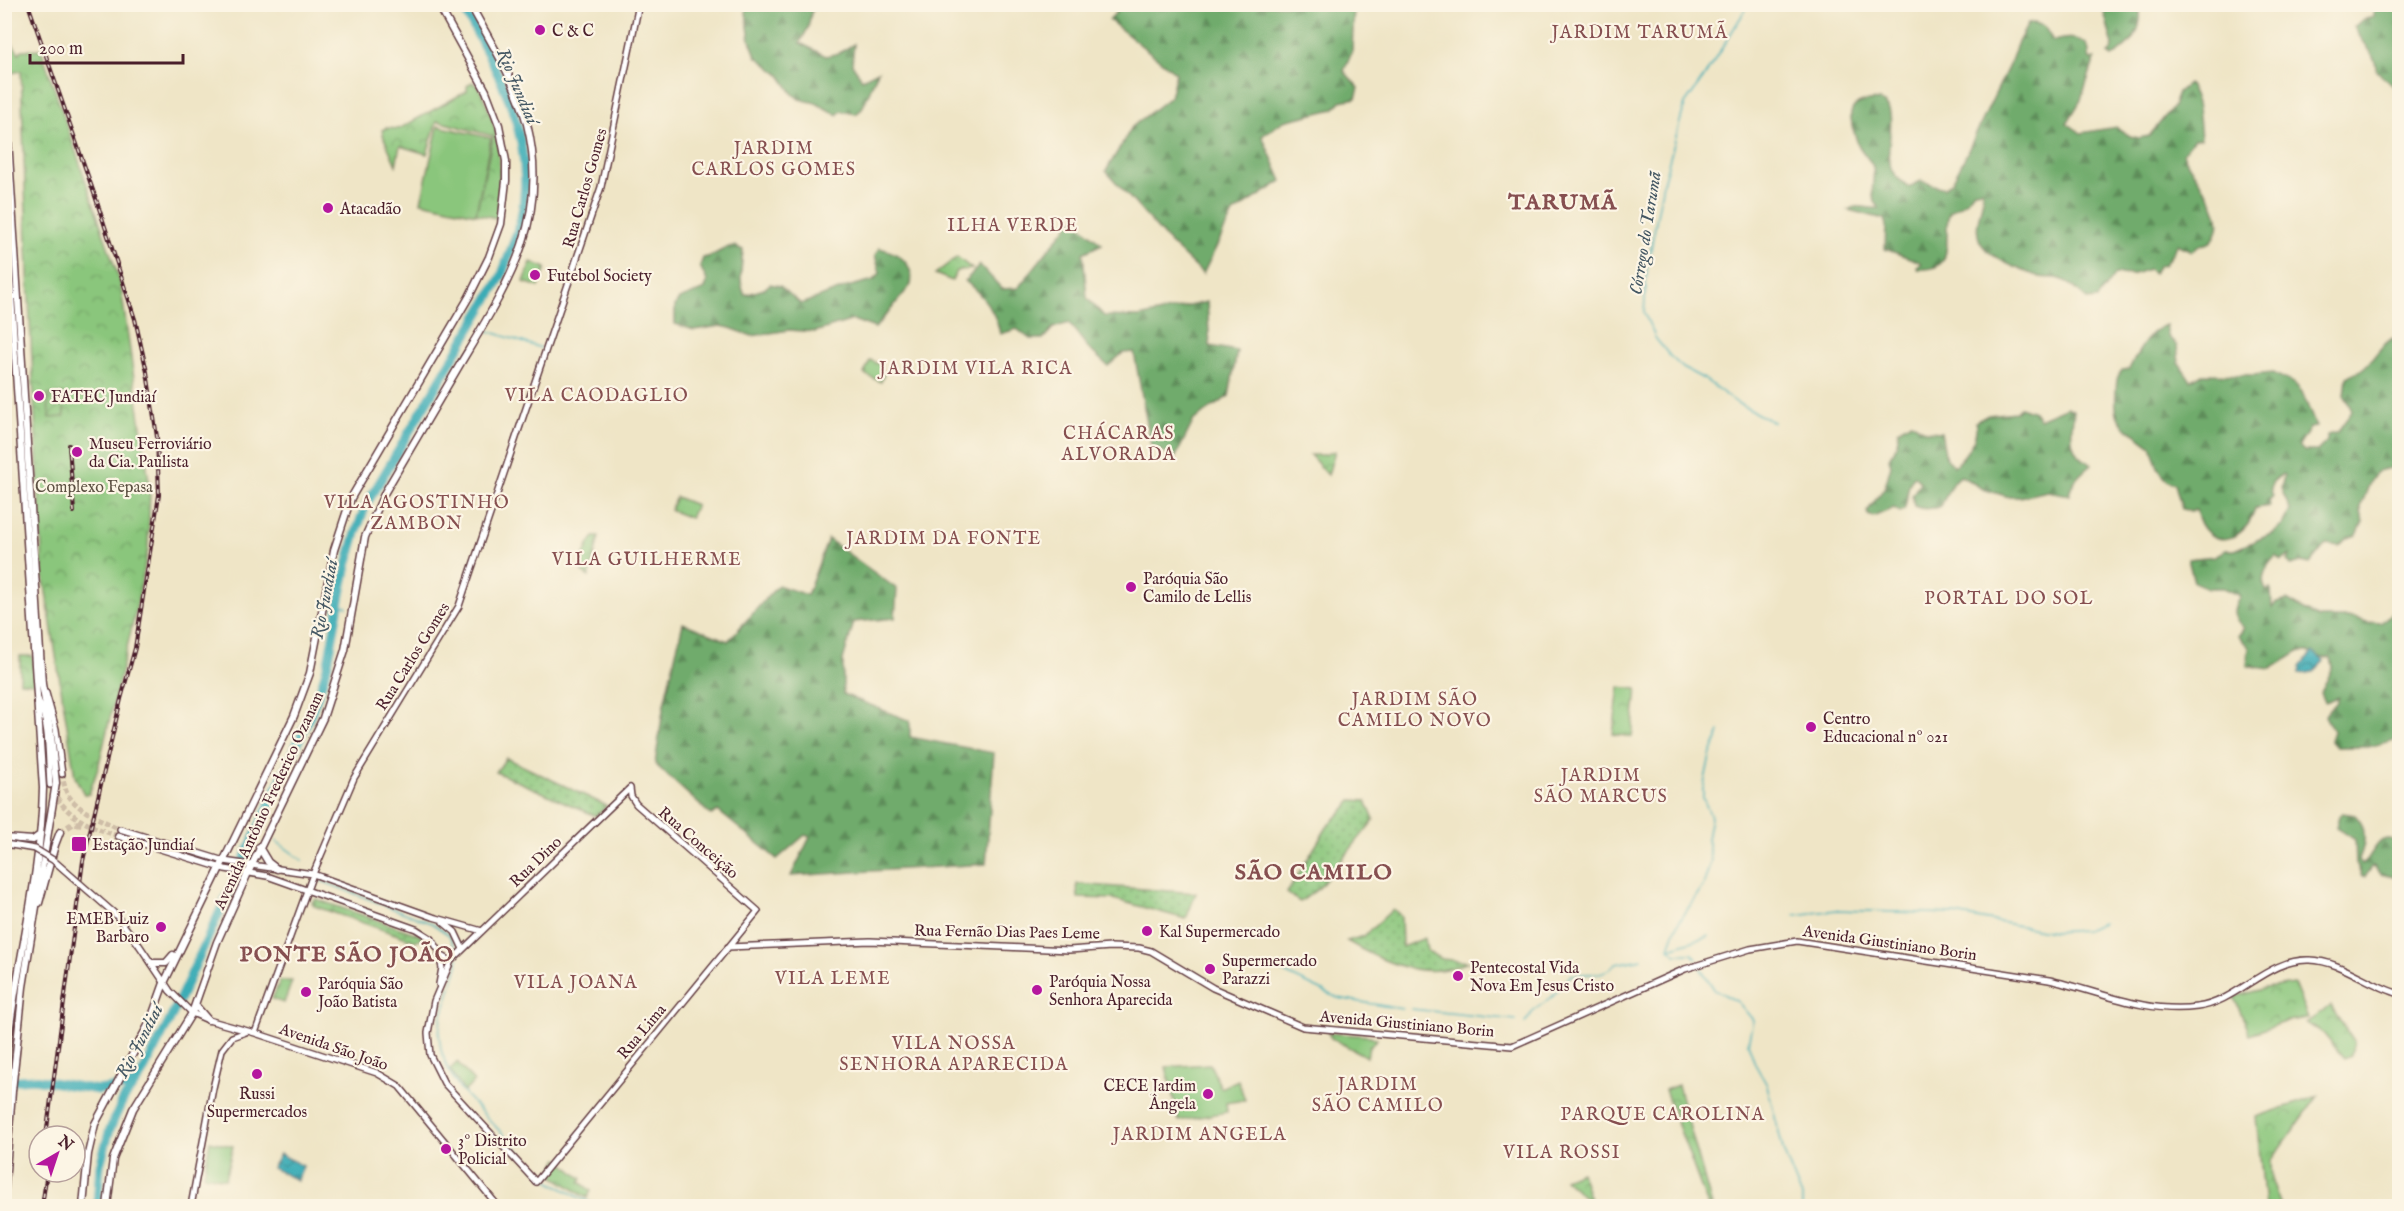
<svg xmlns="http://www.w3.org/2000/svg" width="2404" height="1211" font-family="'IM FELL English',serif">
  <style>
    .grass { fill: url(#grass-dots); stroke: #6a7254; stroke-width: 1.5 }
    .forest { fill: url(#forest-firs); stroke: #5c654c; stroke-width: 1.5 }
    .park { fill: url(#park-crowns); stroke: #6a7254; stroke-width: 1.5 }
    .garden { fill: url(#garden-furrows); stroke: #6a7254; stroke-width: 1.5 }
    .pitch { fill: #8ac67c; stroke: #6a7254; stroke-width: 1.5 }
    .water { fill: url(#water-waves); stroke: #426670; stroke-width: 1.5 }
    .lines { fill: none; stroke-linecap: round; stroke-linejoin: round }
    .stream { stroke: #3bacb6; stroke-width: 1.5 }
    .river { stroke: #3bacb6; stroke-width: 9 }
    .secondary-tunnel { stroke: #cebda7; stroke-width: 5; stroke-dasharray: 5 2.5; stroke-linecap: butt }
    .primary-tunnel { stroke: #cebda7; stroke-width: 6; stroke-dasharray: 6 3; stroke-linecap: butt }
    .secondary-casing { stroke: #633d42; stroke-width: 8 }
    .primary-casing { stroke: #633d42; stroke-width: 9 }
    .secondary { stroke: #fff; stroke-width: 5 }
    .primary { stroke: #fff; stroke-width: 6 }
    .rail-casing { stroke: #4a1f2b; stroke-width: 4 }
    .rail { stroke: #fcf5e5; stroke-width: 1.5; stroke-dasharray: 4.5; stroke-linecap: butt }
    .secondary-bridge-casing { stroke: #633d42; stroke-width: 8; stroke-linecap: butt }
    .secondary-bridge { stroke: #fff; stroke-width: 5 }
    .poi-dot { fill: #b5179e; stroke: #fcf5e5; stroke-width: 2 }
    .labels { text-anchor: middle; stroke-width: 4.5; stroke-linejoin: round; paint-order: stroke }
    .poi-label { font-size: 16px; fill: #4a1f2b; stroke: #fcf5e5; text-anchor: start }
    .street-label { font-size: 16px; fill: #4a1f2b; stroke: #fcf5e5 }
    .park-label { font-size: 16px; fill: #5d5143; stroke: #fcf5e5 }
    .neighbourhood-label { font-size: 18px; letter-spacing: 1.5px; fill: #864f50; stroke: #fcf5e5 }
    .water-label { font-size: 18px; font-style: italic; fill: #445763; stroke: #fcf5e5 }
    .district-label { font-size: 22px; font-weight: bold; letter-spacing: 1.5px; fill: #864f50; stroke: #fcf5e5 }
  </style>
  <defs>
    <pattern id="grass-dots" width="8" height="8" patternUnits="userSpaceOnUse" patternTransform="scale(1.5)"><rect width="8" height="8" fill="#8ac67c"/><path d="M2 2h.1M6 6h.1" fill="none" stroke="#73a066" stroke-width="1.8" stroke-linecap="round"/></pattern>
    <pattern id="forest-firs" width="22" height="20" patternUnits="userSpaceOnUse" patternTransform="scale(1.5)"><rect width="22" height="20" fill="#6fab6c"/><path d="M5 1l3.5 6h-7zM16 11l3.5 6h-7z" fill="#5d8b59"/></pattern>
    <pattern id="park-crowns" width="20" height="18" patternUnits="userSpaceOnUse" patternTransform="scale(1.5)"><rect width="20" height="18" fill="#8ac67c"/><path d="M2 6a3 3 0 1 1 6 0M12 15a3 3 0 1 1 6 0" fill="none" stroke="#73a066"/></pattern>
    <pattern id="garden-furrows" width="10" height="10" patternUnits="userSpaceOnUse" patternTransform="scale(1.5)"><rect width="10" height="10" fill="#8ac67c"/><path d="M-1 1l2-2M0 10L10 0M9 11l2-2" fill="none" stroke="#73a066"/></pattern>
    <pattern id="water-waves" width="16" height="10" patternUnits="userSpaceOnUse" patternTransform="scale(1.5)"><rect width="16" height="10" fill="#3bacb6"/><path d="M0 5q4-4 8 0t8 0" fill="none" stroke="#348b94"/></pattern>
  </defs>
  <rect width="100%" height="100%" fill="#fcf5e5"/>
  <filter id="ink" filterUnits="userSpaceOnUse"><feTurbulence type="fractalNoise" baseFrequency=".0167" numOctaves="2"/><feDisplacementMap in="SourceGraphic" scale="12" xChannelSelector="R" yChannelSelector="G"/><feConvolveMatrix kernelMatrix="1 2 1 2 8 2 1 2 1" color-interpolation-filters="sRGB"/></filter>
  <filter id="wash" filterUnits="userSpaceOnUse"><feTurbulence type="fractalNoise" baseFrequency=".008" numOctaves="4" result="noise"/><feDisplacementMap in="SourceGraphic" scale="24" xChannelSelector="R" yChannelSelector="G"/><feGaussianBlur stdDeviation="1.35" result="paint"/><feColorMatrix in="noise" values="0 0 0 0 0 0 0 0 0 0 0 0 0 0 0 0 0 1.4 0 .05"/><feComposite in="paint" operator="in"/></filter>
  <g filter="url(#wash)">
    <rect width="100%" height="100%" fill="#efe5c6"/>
    <path class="grass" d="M506,758L607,806L596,816L496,772Z
      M1353,800L1366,801L1374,820L1319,888L1300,902L1287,893L1327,827Z
      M1077,884L1196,893L1186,919L1113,899L1078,898Z
      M316,899L420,935L422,938L415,941L314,906L312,902Z
      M1393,909L1401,916L1402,947L1425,938L1427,951L1442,959L1469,962C1461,964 1453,968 1446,969C1413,976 1375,958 1347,941L1364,936Z"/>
    <path class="forest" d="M745,5H813L814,8L811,13L808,28L800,43L826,56L839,53L854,44L852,64L862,79L878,71L862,109L856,114L841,111L837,115L816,103L799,99L792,93L780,75L756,56L750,40Z
      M1123,5H1354L1352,52L1344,71L1359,88L1356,98L1341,101L1334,109L1284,121L1262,136L1282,181L1233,213L1203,274L1170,243L1106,171L1132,127L1170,97L1176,73L1109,20Z
      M2102,5H2139C2144,29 2133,44 2112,57L2108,54L2112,49L2113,45Z
      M2374,5H2399V91L2376,70C2377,54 2360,40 2354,27L2362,20L2374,17Z
      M2035,23L2044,26L2053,41C2062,38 2079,36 2087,45C2090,48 2088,54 2090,59L2095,58L2081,100L2067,123L2081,133L2116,127L2130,136L2139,138L2149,136L2173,107L2178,92L2188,84C2200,100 2199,119 2201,138L2194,139L2183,153C2192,180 2235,213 2212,241C2208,245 2204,243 2199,246C2197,248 2195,250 2191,251L2178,244L2165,264L2159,266L2153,273L2148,269L2132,275L2115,274L2097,299L2088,300C2080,293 2072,284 2063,280C2055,276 2048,279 2040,277C2023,271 1986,258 1979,239C1973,222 1986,204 1982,190L1974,191L1967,200L1949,213C1942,236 1959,272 1918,269L1917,267L1921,264L1918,261L1885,249L1886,225L1884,219L1848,210C1858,203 1868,210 1879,208C1877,204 1873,199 1873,195C1871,186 1875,176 1873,167C1870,160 1864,154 1860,148C1857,144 1857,140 1855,135C1850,119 1845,104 1869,101C1906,95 1883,145 1890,167C1894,176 1901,181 1909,187L1921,181L1944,188L1952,182L1962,163L2011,61L2017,44L2028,24Z
      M1073,219L1102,244L1083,253L1087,298L1104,316L1139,317L1207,302L1210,346L1237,351L1229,396L1194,420L1175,458L1151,446L1134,352L1123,353L1108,366L1089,349L1069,323L1053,328L1043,339H1030L1017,329L1000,334C996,311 983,295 965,281L980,265L1002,289L1018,288Z
      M734,246L743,250C742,265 738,282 745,295L764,289L770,284L780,286L801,304L847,287L874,280L880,273L875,255L879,248C898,252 915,264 911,285L875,328L853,320L815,332L789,330L752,336L730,328L721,326L694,330L675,324V306L679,299L705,289L707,281L700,266L703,258C715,257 722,247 734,246Z
      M2166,325L2168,336L2177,346L2179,363L2191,381L2202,374L2253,375L2273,373L2295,384L2302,392L2316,427L2310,428L2299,446L2304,451H2317L2327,441V435L2338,432C2342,423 2348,419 2352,411L2345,396L2347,377C2374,367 2373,350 2393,338L2399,345V467C2377,470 2375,468 2367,490C2361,508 2359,502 2363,522L2357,535L2347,538L2339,546L2326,544L2310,564L2301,562L2291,565L2288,561L2290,555L2282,561L2276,556C2267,564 2258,580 2267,591L2271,589L2272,608L2275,604L2287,600L2318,618H2354L2367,622L2381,623L2399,605V739L2368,747H2336L2330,740L2333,731L2325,716C2328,708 2338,705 2339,697L2325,702L2321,693L2333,667L2331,658H2322L2308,652H2298L2271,669L2247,666L2249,647L2238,636L2244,628C2232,617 2231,611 2240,596L2223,588H2208L2194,582L2188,559L2215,556L2225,550H2234L2271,534L2283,525L2290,510L2281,488L2284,476L2283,474C2273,480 2268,484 2273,496L2269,501L2270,506L2255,508C2246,545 2205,552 2196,510L2190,511L2182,509L2175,484C2158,478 2156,461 2151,446C2126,425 2113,428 2116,392C2117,382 2115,379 2122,370L2129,369C2137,354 2149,330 2166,325Z
      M2020,407L2034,412L2039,419L2067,407L2074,411C2072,425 2068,445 2079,455C2083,459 2087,462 2091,465C2079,475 2072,481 2069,495L2048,491L2020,497H2009L1983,489L1961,476L1953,482L1941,506C1933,509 1922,510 1914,506L1912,496L1920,482L1914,476C1905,487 1909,498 1904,510L1900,512L1894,508L1873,517L1868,515L1867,512L1885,487L1891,465L1889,459C1895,451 1899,441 1898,430L1911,422L1926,431L1941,432L1946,459L1954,466C1965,456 1980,437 1975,422L1988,415L2016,412Z
      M828,539L897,589L895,618L854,622L843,660V694L910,721V737L994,753L986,864L791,876L810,837L805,835L777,859L718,811L711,815L655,764L664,704L683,623L728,641L778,585L807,595Z
      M2342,813L2355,815C2368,827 2365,845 2359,859L2362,865C2374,856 2377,829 2399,843V878L2380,874L2373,866L2365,877H2362L2356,863L2355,840L2336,827L2339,816Z"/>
    <path class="park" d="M9,40L19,53L22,50L41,49L120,282L150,488L148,549L136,610L98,768L89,794H84L75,777L43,573L29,302L21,71L6,74Z
      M472,82C479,86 482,93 485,101C503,139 501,176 497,218L476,214L493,136L437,121L427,154L400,146L396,165L384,138L382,130L386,128L399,129L467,91V86Z
      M957,257L972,269L956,271L952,281L935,274Z
      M870,360L880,365L884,374L881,382L864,374Z
      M1335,451L1328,475L1310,455H1324Z
      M594,537H599L589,577L582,572C581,560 586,546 594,537Z
      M20,656H33L34,683L20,682Z
      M1619,687L1637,689L1632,737L1613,734Z
      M280,981H292L284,1003L272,999Z
      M2294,984L2308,1018L2288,1021L2250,1034L2234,997L2266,988Z
      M2331,1006L2354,1042L2351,1055L2344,1058L2323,1033L2306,1023Z
      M1328,1033L1370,1036L1377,1039L1369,1047L1367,1057L1331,1038Z
      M457,1062L474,1082L464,1092L450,1070Z
      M1678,1085L1712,1206H1708L1665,1090Z
      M2318,1096L2271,1161L2272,1181L2281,1206H2265L2256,1117Z
      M558,1159L582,1179L580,1182L591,1191L587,1198L550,1174Z
      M1581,1172L1591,1203L1564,1179Z"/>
    <path class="garden" d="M63,394L64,417L49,418L48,395Z"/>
    <path class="pitch" d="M438,126L491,138L476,214L421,202Z
      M531,262L546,268L539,287L524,282Z
      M676,497L696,505L690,518L670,510Z
      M1210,1064L1221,1088L1238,1080L1245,1100L1226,1103L1227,1112L1179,1121L1166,1067Z
      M210,1141L233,1146L225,1179L204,1175Z"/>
    <path class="water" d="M2313,652L2324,661L2313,672L2299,674L2300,667Z
      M280,1154L303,1166L297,1180L272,1168Z"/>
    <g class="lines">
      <path class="stream" d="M1749,4L1704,77L1685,104L1663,183L1647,270L1644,313L1656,339L1670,356L1683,368L1704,379L1737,403L1773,422
        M472,325L476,327
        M488,331L541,348
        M338,603L347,607
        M276,841L302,860
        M319,880L431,923L449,935L457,953
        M1795,915L1837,910L1955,914L2053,932L2085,930L2103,923
        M1669,948L1677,925L1703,886L1711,861L1707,839L1711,817L1703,798V789L1710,756L1720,732
        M1670,948L1709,936
        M1670,949L1676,954H1692L1697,959
        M458,958V965L441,1018L439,1034L441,1050L447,1067L459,1088L534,1167L550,1182L596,1206
        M1272,967L1338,998L1402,1009
        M1701,969L1714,989L1738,1002L1753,1020L1748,1043L1755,1064L1767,1085L1784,1153L1802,1197V1206
        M1411,1009L1516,1020
        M1525,1023L1534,1010L1552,997L1571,975L1603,973L1616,964L1642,959"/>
      <path class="river" d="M4,1081L34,1079L98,1090L132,1085
        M97,1206L100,1165L110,1129L123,1100L142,1074L169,1022L310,716C316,699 324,681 328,663C339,608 345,557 366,505L501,277C510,251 522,225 524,197C530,122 495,68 461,4"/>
    </g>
  </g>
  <g filter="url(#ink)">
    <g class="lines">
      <path class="secondary-tunnel" d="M62,774C64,780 64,788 67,793C77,811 102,820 120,829
        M50,785C65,817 87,825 118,836"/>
      <path class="primary-tunnel" d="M60,832L74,823L83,824"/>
      <defs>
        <path id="secondary" d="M46,693L56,729L62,774
          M38,699C50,724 48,758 50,785
          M630,788L631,796L636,804L758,911L536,1182L444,1083L430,1055L428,1033L434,1001L451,961Z
          M120,829L224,861L313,874L433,917L482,931
          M118,836L225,869L267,876L416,929L432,939L442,956L451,961
          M443,922L455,932L463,949
          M139,945L170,991L192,1013L208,1020L255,1033L377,1073L399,1086L498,1206
          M728,947L870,941L1069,950L1111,947L1139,948L1151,951L1213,988L1303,1027L1512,1046L1685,969L1750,949L1797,941L2049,980C2098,991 2145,1014 2197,1007C2238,1002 2267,958 2310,960C2342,961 2369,986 2400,994
          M439,955L442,968L439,984
          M255,1033L313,874L354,778L459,606L601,187L639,4
          M191,1206L213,1088L222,1050L232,1037L246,1032"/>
        <path id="primary" d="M4,74L42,684L51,735L56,783L23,987L12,1091L4,1197
          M4,188L43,788C41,886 11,982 4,1080
          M4,838L33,840L40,835
          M259,847L268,862L277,869
          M39,903L55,845L60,832
          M152,963H166L173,955
          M196,1006L208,1020
          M83,1206L88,1154L95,1124L150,1022L164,983L294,716L310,673L334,550L351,498L469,297L489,257L501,224L506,181V161L499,125L486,91L438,4
          M107,1206L113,1159L133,1109L192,1013L217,942L248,873L323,718L345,650L365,537L385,492C410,450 434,408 459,366C506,287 551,221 527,124C516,81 491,43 470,4"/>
      </defs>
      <use href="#secondary" class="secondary-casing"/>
      <use href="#primary" class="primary-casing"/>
      <use href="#secondary" class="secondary"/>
      <use href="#primary" class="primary"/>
      <defs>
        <path id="rail" d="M28,4L96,199L135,319L147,372L157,437L159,495L135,648L121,699L83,861L46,1136
          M69,445L74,512
          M42,1206L47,1172"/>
      </defs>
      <use href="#rail" class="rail-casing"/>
      <use href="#rail" class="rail"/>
      <defs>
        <path id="secondary-bridge" d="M5,844L35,849L53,860L115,914L139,945"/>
      </defs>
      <use href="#secondary-bridge" class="secondary-bridge-casing"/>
      <use href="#secondary-bridge" class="secondary-bridge"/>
    </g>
  </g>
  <g class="poi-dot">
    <circle cx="540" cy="30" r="6"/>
    <circle cx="328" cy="208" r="6"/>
    <circle cx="535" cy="275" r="6"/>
    <circle cx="39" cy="396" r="6"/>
    <circle cx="77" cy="452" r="6"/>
    <circle cx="1131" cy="587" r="6"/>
    <circle cx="1811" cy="727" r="6"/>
    <rect x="71" y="836" width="16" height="16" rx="3"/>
    <circle cx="161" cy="927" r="6"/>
    <circle cx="1147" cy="931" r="6"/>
    <circle cx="1210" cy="969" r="6"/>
    <circle cx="1458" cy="976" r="6"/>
    <circle cx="1037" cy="990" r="6"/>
    <circle cx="306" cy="992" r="6"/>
    <circle cx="257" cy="1074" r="6"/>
    <circle cx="1208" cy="1094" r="6"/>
    <circle cx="446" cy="1149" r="6"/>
  </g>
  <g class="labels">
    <g class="poi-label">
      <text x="552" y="36">C &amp; C</text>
      <text x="340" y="214">Atacadão</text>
      <text x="547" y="281">Futebol Society</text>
      <text x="51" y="402">FATEC Jundiaí</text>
      <text x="89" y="449">Museu Ferroviário<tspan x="89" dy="18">da Cia. Paulista</tspan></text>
      <text x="1143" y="584">Paróquia São<tspan x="1143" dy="18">Camilo de Lellis</tspan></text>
      <text x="1823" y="724">Centro<tspan x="1823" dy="18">Educacional nº 021</tspan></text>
      <text x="92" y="850">Estação Jundiaí</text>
      <text x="149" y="924" text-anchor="end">EMEB Luiz<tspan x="149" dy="18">Barbaro</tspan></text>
      <text x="1159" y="937">Kal Supermercado</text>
      <text x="1222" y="966">Supermercado<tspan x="1222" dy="18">Parazzi</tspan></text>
      <text x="1470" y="973">Pentecostal Vida<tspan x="1470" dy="18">Nova Em Jesus Cristo</tspan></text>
      <text x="1049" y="987">Paróquia Nossa<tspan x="1049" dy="18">Senhora Aparecida</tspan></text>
      <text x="318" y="989">Paróquia São<tspan x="318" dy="18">João Batista</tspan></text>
      <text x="1196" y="1091" text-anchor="end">CECE Jardim<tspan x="1196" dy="18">Ângela</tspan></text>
      <text x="257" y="1099" text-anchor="middle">Russi<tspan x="257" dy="18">Supermercados</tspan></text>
      <text x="458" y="1146">3º Distrito<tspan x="458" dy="18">Policial</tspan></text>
    </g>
    <g class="street-label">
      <text transform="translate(584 188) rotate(-74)" y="6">Rua Carlos Gomes</text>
      <text transform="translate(412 656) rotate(-58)" y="6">Rua Carlos Gomes</text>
      <text transform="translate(268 800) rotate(-65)" y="6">Avenida Antônio Frederico Ozanam</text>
      <text transform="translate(699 842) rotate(41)" y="6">Rua Conceição</text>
      <text transform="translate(535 861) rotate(-44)" y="6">Rua Dino</text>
      <text transform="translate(1007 931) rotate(1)" y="6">Rua Fernão Dias Paes Leme</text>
      <text transform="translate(1890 942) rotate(8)" y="6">Avenida Giustiniano Borin</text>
      <text transform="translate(1407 1023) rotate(5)" y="6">Avenida Giustiniano Borin</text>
      <text transform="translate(641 1031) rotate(-50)" y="6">Rua Lima</text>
      <text transform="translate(334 1046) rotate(19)" y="6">Avenida São João</text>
    </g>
    <g class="park-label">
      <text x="94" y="492">Complexo Fepasa</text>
    </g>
    <g class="neighbourhood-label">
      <text x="1640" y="38">JARDIM TARUMÃ</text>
      <text x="774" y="154">JARDIM<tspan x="774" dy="21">CARLOS GOMES</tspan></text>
      <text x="1013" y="231">ILHA VERDE</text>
      <text x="976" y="374">JARDIM VILA RICA</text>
      <text x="597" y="401">VILA CAODAGLIO</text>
      <text x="1119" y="439">CHÁCARAS<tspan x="1119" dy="21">ALVORADA</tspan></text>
      <text x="417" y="508">VILA AGOSTINHO<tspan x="417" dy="21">ZAMBON</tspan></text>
      <text x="944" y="544">JARDIM DA FONTE</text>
      <text x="647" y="565">VILA GUILHERME</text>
      <text x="2009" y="604">PORTAL DO SOL</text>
      <text x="1415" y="705">JARDIM SÃO<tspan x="1415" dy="21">CAMILO NOVO</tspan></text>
      <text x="1601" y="781">JARDIM<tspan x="1601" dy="21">SÃO MARCUS</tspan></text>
      <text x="833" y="984">VILA LEME</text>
      <text x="576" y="988">VILA JOANA</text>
      <text x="954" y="1049">VILA NOSSA<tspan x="954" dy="21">SENHORA APARECIDA</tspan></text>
      <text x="1378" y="1090">JARDIM<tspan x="1378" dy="21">SÃO CAMILO</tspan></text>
      <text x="1663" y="1120">PARQUE CAROLINA</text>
      <text x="1200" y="1140">JARDIM ANGELA</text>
      <text x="1562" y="1158">VILA ROSSI</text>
    </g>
    <g class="water-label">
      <text transform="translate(518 86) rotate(67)" y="6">Rio Jundiaí</text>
      <text transform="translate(1645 233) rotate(-81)" y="6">Córrego do Tarumã</text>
      <text transform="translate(324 599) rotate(-79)" y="6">Rio Jundiaí</text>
      <text transform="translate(139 1041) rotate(-62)" y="6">Rio Jundiaí</text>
    </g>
    <g class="district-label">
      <text x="1563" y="209">TARUMÃ</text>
      <text x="1314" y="879">SÃO CAMILO</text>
      <text x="347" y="961">PONTE SÃO JOÃO</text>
    </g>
  </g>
  <rect width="2404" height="1211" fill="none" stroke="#fcf5e5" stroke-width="24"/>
  <g transform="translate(57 1154) rotate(39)"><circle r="28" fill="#fcf5e5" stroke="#b59f9b" stroke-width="1.5"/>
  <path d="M0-4.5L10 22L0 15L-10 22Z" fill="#b5179e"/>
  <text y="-9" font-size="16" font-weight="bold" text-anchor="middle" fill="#4a1f2b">N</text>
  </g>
  <path d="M30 54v9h153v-9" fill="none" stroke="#4a1f2b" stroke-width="3"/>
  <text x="39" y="54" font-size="18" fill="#4a1f2b" stroke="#fcf5e5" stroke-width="4.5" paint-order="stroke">200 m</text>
</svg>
